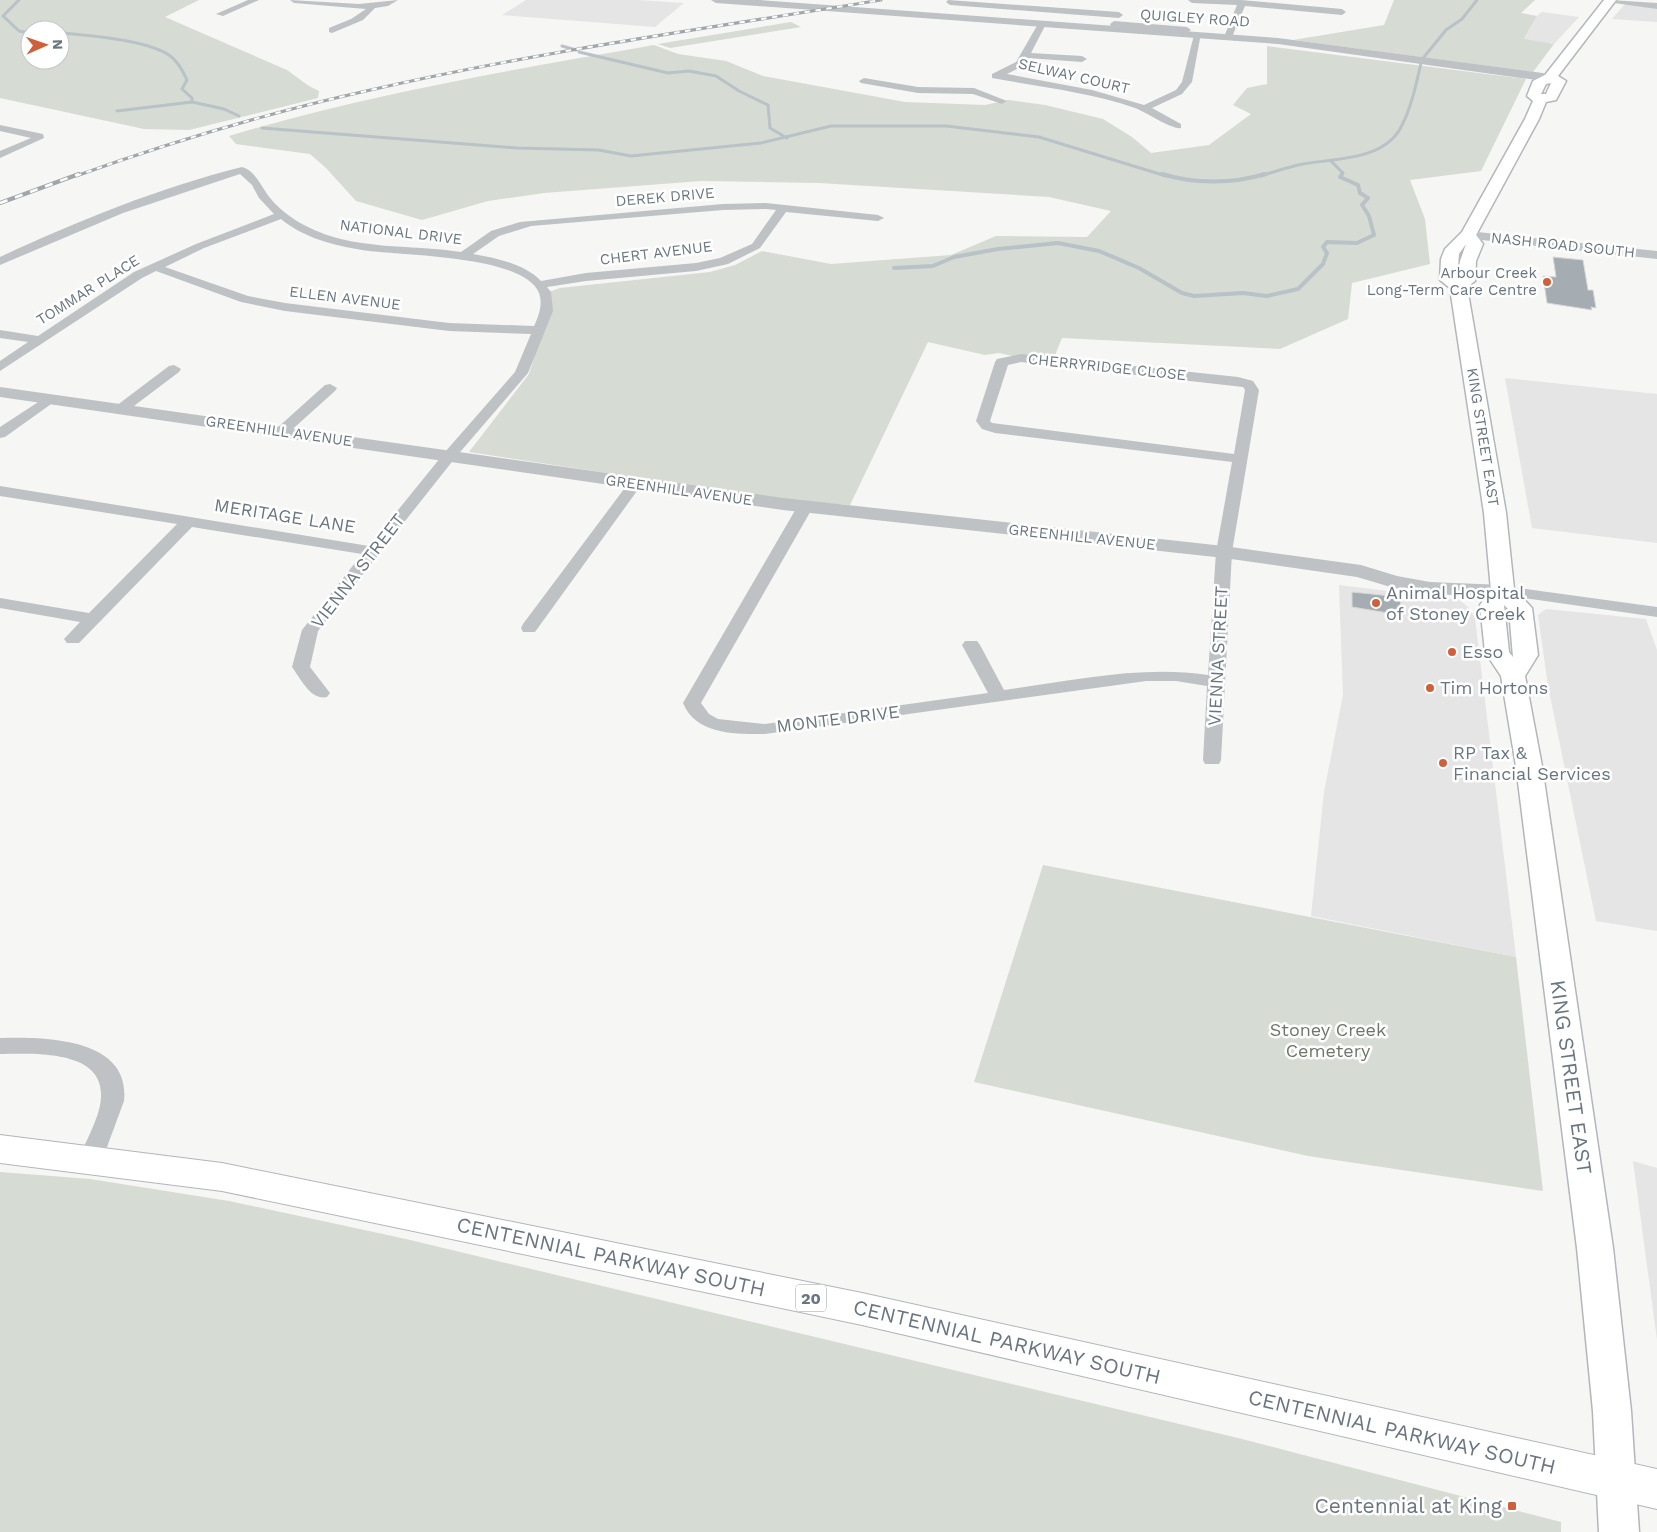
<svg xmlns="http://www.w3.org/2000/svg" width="1657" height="1532" font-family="'Work Sans',sans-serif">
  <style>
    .built { fill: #e4e5e4 }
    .green { fill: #d6dbd3; fill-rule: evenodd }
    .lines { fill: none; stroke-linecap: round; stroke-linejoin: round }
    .stream-far1 { stroke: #b9c2c6; stroke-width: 3 }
    .stream { stroke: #b9c2c6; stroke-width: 4 }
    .building { fill: #a6adb2; stroke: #d8d8d6 }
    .secondary-casing { stroke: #b3b7bb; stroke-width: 3 }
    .primary-casing { stroke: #b2b6b9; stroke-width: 2 }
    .minor { fill: #bec2c5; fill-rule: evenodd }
    .tertiary { fill: #bec2c5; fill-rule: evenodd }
    .secondary { fill: #fff; fill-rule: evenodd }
    .primary { fill: #fff; fill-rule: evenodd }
    .rail-far1-casing { stroke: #a0a6aa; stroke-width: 3 }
    .rail-casing { stroke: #a0a6aa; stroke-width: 4 }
    .rail-far1 { stroke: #fff; stroke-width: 2; stroke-dasharray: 5.5; stroke-linecap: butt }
    .rail { stroke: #fff; stroke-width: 2.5; stroke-dasharray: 8; stroke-linecap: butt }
    .poi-dot { fill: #ce603c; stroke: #fff; stroke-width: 2 }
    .labels { text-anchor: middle; stroke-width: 5; stroke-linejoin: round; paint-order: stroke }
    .far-street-label { font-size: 15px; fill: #697681; stroke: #fff }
    .far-poi-label { font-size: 15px; fill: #697681; stroke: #fff; text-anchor: end }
    .shield { fill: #fff; stroke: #969fa7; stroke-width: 1 }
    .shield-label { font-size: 16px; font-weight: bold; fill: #697681 }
    .street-label { font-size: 18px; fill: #697681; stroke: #fff }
    .poi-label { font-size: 18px; fill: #697681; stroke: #fff; text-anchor: start }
    .park-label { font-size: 18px; fill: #6a7967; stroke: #fff }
    .near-street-label { font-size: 21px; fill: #697681; stroke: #fff }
    .near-poi-label { font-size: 21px; fill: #697681; stroke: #fff; text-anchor: end }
  </style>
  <rect width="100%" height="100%" fill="#f6f6f4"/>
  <path class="built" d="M526,0H638L684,3L655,27L502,15Z
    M1625,4L1657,9V22L1612,19Z
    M1542,12L1579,17L1554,44L1524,40L1537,16Z
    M1505,378L1657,394V543L1532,528Z
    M1339,585L1460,600L1469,608L1475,618L1516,957L1311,916L1324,792L1343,695Z
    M1546,609L1646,619L1657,650V931L1596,921L1548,686L1538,615Z
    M1633,1161L1657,1168V1340Z"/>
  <path class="green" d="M0,0H199L165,17L287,70L309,86L319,91L318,98L189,130L144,129L0,98ZM30,30H60V60H30Z
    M1394,0H1535L1521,13L1537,16L1524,39L1554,44L1533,72L1293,40L1384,25Z
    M791,22L801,27L670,48L658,44Z
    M654,45L678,54L726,61L763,76L905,102L985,105L1008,100L1045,105L1103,119L1132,137L1151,153L1209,145L1251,114L1233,105L1247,88L1267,84V46L1526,79L1481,171L1410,180L1425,219L1430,264L1352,283L1348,319L1280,349L1062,338L1053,360L1021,358L999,353L985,355L928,342L850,505L791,501L469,452L529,374L550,305L546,293L560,288L710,272L735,265L762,251L831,264L951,255L996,236L1087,237L1111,211L1049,197L819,183L701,181L544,193L488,201L422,220L356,201L326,168L310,154L236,144L229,136C368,94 512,70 654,45Z
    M1043,865L1516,957L1543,1191L1308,1156L974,1082Z
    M0,1172L90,1179L229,1201L406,1239L1238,1438L1561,1522V1532H0Z"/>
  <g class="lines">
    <path class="stream-far1" d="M19,0L3,16L19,31L30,33
      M60,33C88,35 146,40 169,55C178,61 183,71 187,80L182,89L192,98V102L224,109L239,116
      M562,46L576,50
      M579,52L668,73L689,71L716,76L739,91L768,105L770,128L787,138
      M1424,57L1446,30L1462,19L1477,0
      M117,111L192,102
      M262,128L517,148L599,150L631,156L761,143L831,126H946L1039,137L1166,176
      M1330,160L1343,173L1341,176
      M1261,176C1273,172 1286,168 1298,165C1330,158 1381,162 1400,129C1411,109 1416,85 1421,63"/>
    <path class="stream" d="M1162,174C1194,184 1233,184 1265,174
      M894,268L933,266L954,257L998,249L1058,243L1099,251L1139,268L1182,293L1194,296L1243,293L1267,296L1298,289L1323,264L1327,253L1323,247L1327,242L1357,243L1374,235L1369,216L1362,205L1368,198L1360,193L1358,185L1340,177L1342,174"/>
  </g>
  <path class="building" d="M1553,257L1583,260L1588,290H1593L1596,308L1591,307L1592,310L1547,303L1543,276L1556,277Z
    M1352,592L1401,597L1400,615L1352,607Z"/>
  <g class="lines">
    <defs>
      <path id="secondary" d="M1604,0H1616L1558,76L1566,81L1556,100L1546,102L1539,119L1476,235L1483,244L1476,261L1475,281L1467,287L1506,513L1514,589L1532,608L1538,655L1525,676L1542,766L1613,1248L1631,1411L1639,1532H1599L1593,1411L1577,1248L1516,766L1501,676L1485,652L1480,605L1491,590L1484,513L1450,288L1440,280L1441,259L1445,249L1462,232L1525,119L1533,101L1527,96L1533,81L1545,75ZM1551,83L1546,94H1541L1546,84ZM1466,244L1460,261L1457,279L1459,254ZM1504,605L1509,610L1513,657L1509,652Z"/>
      <path id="primary" d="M0,1135L222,1163L862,1293L1657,1469V1509L862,1325L222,1191L0,1163Z"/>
    </defs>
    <use href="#secondary" class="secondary-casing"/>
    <use href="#primary" class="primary-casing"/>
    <path class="minor" d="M248,0H259L223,16L216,14Z
      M290,0L359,4L398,0L388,6L375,8L363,20L332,33L329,32V28L351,19L366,9L294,3Z
      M948,0L1119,12L1123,15L1119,18L950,5L946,2Z
      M1188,0H1241L1342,9L1346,12L1342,15L1245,6L1232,37L1228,40L1224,37L1237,5L1192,3Z
      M1610,0L1657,3V9L1614,3Z
      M1042,21L1046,24L1031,53L1082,56L1087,59L1082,62L1028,58L1023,66L1007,74L1092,90L1144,105L1176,90L1182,82L1194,35L1201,33L1192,82L1182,94L1152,108L1181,124V128C1172,130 1146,112 1135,108C1089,92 1039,87 992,78V74L1016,62L1038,24Z
      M1114,21L1187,27L1191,30L1187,33L1111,26L1110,24Z
      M864,78L918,87L974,88L1007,101L1002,104L973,94L918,93L861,83L859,81Z
      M0,125L43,134L44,138L0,158V151L31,138L0,131Z
      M242,167C254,170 261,185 267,194C276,207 292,219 306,226C353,251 410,244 461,252L491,231L520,222L723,204L766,203L878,215L884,218L878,221L786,212L760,248L728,264L696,271L586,281L547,287L551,292L553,311L528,373L455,458L318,631L310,667L330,693L327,697C311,701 301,679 292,667L302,630L362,554L192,527L79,643H67L64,639L80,622L0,608V598L89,613L177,524L0,496V486L369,546L445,452L515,372L531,334L449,331L285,311L241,302L156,271L142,278L0,371V361L28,342L0,338V330L38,336L134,272L196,244L274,214L259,198L252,185L240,174L123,213L0,265V257C78,221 158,188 242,167ZM766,209L776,210L752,244L720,258L696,263L586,273L541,281C525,264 496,258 473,254L499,236L531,226L723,210ZM281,219C304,238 333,245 362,250C398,256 523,254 539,293C543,304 539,316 534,326L449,323L285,303L248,296L165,267L204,248Z
      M1021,354L1238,377L1253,381L1259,390L1232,552L1221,760L1219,764H1205L1203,760L1207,686L1176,681H1146L765,734C735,734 696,735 683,703L797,507L805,502L813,507L701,703L709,714L718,719L765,724L988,693L962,645L965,641H977L980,645L1004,690C1072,681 1140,665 1208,675L1216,552L1232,462L995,433L982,429L976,421L995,362L997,359ZM1021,362L1243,387L1245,390L1234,454L992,423L990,421L1008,365Z
      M174,365L181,369L179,372L126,412H116L114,409L116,406L169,366Z
      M330,384L337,388L335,391L286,435H276L274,432L276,429L325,385Z
      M49,395L56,399L54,402L5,437L0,438V427Z
      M635,480L642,484L535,632H523L521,628L523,624L630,481Z
      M1503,586L1657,607V617L1497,594L1495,591L1497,588Z
      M0,1038C43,1037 131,1037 124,1101L100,1166L91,1169L82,1166L79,1159C86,1139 102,1115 101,1093C100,1049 30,1054 0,1054Z"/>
    <path class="tertiary" d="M711,0H760L1278,38L1550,74L1556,78L1550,82L1278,44L716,3Z
      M1468,231L1657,251V259L1463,238L1461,235Z
      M0,387L783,498L1224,546L1361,565L1397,576L1430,582L1503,585L1510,587L1513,591L1510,595L1503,597L1430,594L1394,588L1357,577L1224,558L783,510L0,397Z"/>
    <use href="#secondary" class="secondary"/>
    <use href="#primary" class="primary"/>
    <defs>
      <path id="rail-far1" d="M76,176C171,142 268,113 366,91C536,52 709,28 881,0"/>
      <path id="rail" d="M0,203L79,174"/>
    </defs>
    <use href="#rail-far1" class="rail-far1-casing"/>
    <use href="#rail" class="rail-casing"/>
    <use href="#rail-far1" class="rail-far1"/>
    <use href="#rail" class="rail"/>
  </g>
  <g class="poi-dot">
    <circle cx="1547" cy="282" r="5"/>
    <circle cx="1376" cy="603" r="5"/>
    <circle cx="1452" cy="652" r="5"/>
    <circle cx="1430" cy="688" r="5"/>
    <circle cx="1443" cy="763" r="5"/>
    <rect x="1507" y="1501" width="10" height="10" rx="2.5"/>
  </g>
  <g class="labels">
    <g class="far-street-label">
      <text transform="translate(1195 18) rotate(4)" y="5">QUIGLEY ROAD</text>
      <text transform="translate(1074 76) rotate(13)" y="5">SELWAY COURT</text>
      <text transform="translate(665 197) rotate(-5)" y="5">DEREK DRIVE</text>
      <text transform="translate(401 232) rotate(7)" y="5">NATIONAL DRIVE</text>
      <text transform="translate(1563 245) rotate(6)" y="5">NASH ROAD SOUTH</text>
      <text transform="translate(656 253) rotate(-7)" y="5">CHERT AVENUE</text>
      <text transform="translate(88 290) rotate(-32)" y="5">TOMMAR PLACE</text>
      <text transform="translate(345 298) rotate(7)" y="5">ELLEN AVENUE</text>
      <text transform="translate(1107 367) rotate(6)" y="5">CHERRYRIDGE CLOSE</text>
      <text transform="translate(279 431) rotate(8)" y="5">GREENHILL AVENUE</text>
      <text transform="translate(1483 437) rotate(81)" y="5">KING STREET EAST</text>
      <text transform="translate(679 490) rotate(8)" y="5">GREENHILL AVENUE</text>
      <text transform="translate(1082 537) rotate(6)" y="5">GREENHILL AVENUE</text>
    </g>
    <g class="far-poi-label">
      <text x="1537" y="278">Arbour Creek<tspan x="1537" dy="17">Long-Term Care Centre</tspan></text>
    </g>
    <rect class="shield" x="796" y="1284.5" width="30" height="27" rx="4"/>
    <g class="shield-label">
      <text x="811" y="1304">20</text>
    </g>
    <g class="street-label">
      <text transform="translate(285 516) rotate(9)" y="6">MERITAGE LANE</text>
      <text transform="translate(358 571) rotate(-52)" y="6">VIENNA STREET</text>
      <text transform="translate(1218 656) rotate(-87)" y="6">VIENNA STREET</text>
      <text transform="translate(838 719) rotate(-7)" y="6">MONTE DRIVE</text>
    </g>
    <g class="poi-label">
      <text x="1386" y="599">Animal Hospital<tspan x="1386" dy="21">of Stoney Creek</tspan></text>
      <text x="1462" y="658">Esso</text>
      <text x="1440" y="694">Tim Hortons</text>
      <text x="1453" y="759">RP Tax &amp;<tspan x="1453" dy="21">Financial Services</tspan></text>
    </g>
    <g class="park-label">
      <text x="1328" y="1036">Stoney Creek<tspan x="1328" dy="21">Cemetery</tspan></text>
    </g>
    <g class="near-street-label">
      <text transform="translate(1571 1077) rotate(82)" y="7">KING STREET EAST</text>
      <text transform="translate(611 1257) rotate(12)" y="7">CENTENNIAL PARKWAY SOUTH</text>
      <text transform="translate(1007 1342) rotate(13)" y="7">CENTENNIAL PARKWAY SOUTH</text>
      <text transform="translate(1402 1432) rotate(13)" y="7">CENTENNIAL PARKWAY SOUTH</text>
    </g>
    <g class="near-poi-label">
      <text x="1502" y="1513">Centennial at King</text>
    </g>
  </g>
  <g transform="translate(45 45) rotate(88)"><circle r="24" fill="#ffffff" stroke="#c3c8cd"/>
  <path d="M0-4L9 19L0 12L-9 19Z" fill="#ce603c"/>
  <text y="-8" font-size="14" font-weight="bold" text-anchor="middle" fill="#697681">N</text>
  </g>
</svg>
